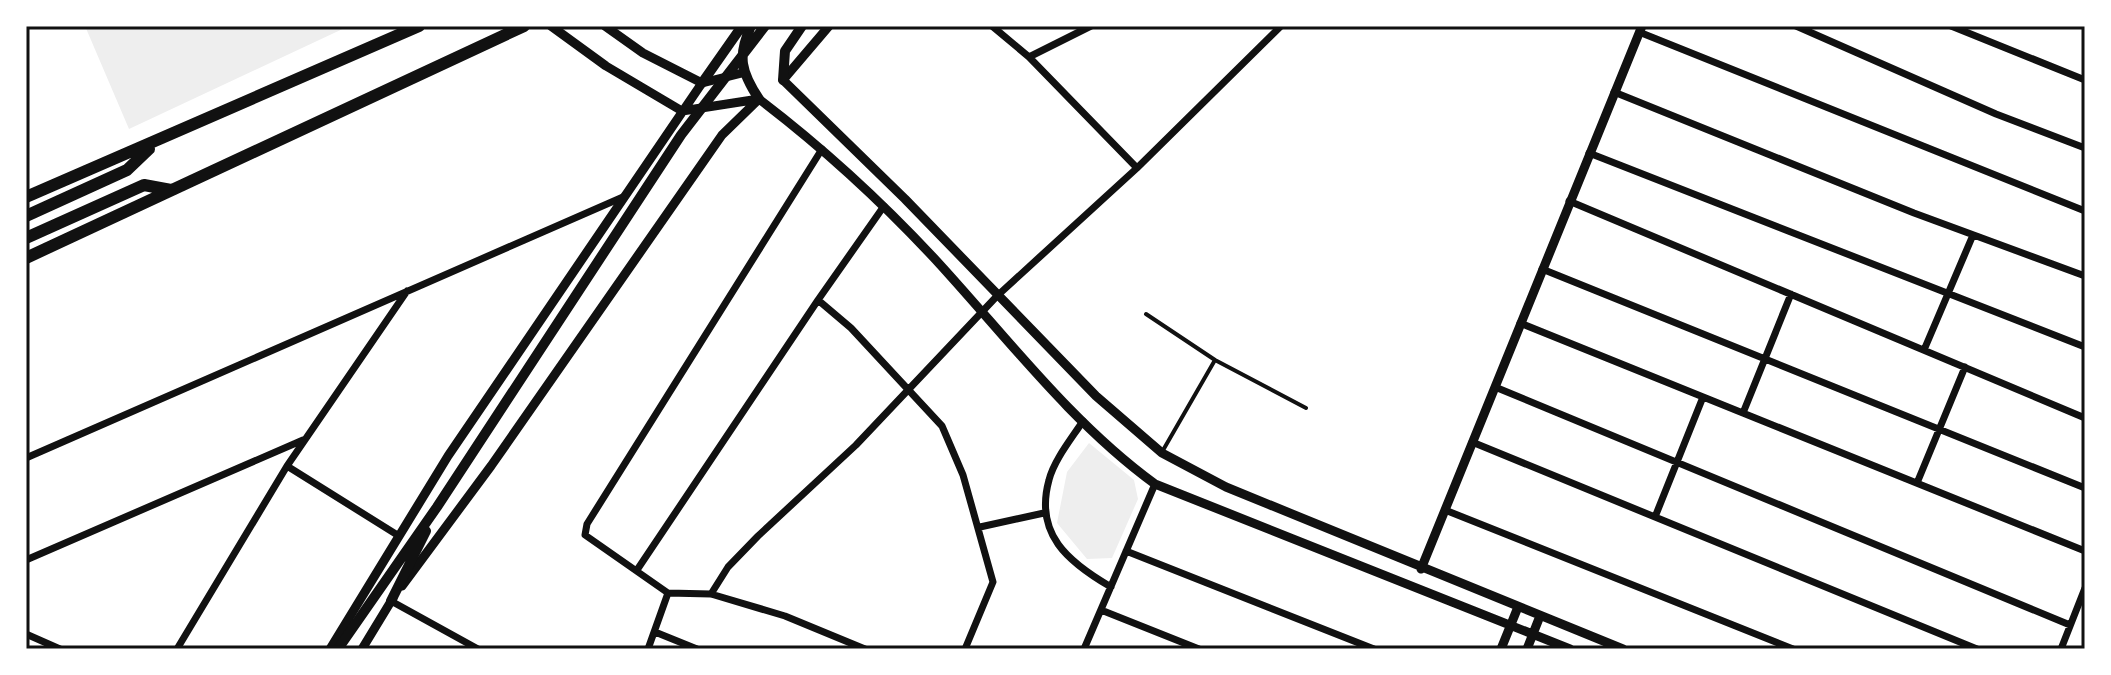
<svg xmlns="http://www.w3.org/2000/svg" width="2111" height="675" font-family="'DejaVu Sans',sans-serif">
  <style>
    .green { fill: #eee }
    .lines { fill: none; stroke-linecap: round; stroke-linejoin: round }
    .service { stroke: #111; stroke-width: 4 }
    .minor { stroke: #111; stroke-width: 7 }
    .tertiary { stroke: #111; stroke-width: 9 }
    .secondary { stroke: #111; stroke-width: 10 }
    .trunk { stroke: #111; stroke-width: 12 }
    .neatline { fill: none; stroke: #111; stroke-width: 3 }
  </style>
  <rect width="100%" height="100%" fill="#fff"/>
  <path class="green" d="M85,26H349L129,129Z
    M1089,443L1134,480L1138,499L1112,558L1087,559L1057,523L1067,472Z"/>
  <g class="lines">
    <path class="service" d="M1146,314L1215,360L1306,408
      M1162,452L1215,360"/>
    <path class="minor" d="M992,26L1029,57L1091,26
      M1796,26L1996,114L2085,148
      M1951,26L2085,80
      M1639,32L2085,211
      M1029,57L1137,168L1281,26
      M1614,92L1914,213L2085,276
      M822,149L587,524L585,535L668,593L711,594L785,616L865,649
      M1589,153L2085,347
      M1569,201L2085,418
      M884,206L818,300L851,328L942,426L963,475L993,582L965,649
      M1542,269L2085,488
      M1520,323L2085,551
      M1924,350L1973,235
      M1495,387L2070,625
      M1743,413L1791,294
      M1083,421C1072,438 1054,460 1049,480C1034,534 1068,562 1111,587
      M1472,442L1977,649
      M26,458L623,197
      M287,466L399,536
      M1917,483L1965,367
      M1445,510L1793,649
      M1655,517L1703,397
      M980,527L1044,513
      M1126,551L1374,649
      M26,560L303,440
      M637,570L818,300
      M711,594L728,567L758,536L856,445L997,296L1137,168
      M391,601L478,649
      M1101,610L1199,649
      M655,632L697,649
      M26,634L60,649
      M177,649L287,466L407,291
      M648,649L668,593
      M1084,649L1155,484
      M2061,649L2085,588"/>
    <path class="tertiary" d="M551,26L606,66L682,111L759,99
      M605,26L643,53L702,83L742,73
      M829,26L783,80L905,199L1096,396L1162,453L1226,487L1623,649
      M759,99C822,147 880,200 934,258C1005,335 1070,422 1155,484L1570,649
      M1421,569L1642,26
      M402,586L491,466L722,135L759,99
      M330,649L448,456L702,83
      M362,649L393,598
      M1501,649L1518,607
      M1527,649L1540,616"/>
    <path class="secondary" d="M751,26C737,56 741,72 759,99
      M783,80L785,51L802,26
      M702,83L742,26
      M391,601L426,531
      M338,649L437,507L681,135L765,26"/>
    <path class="trunk" d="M26,197L419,26
      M26,216L127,170L149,149
      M26,238L144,185L171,190
      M26,258L524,26"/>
  </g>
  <rect width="2111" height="675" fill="none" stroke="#ffffff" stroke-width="56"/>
  <rect x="28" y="28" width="2055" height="619" class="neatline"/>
</svg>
